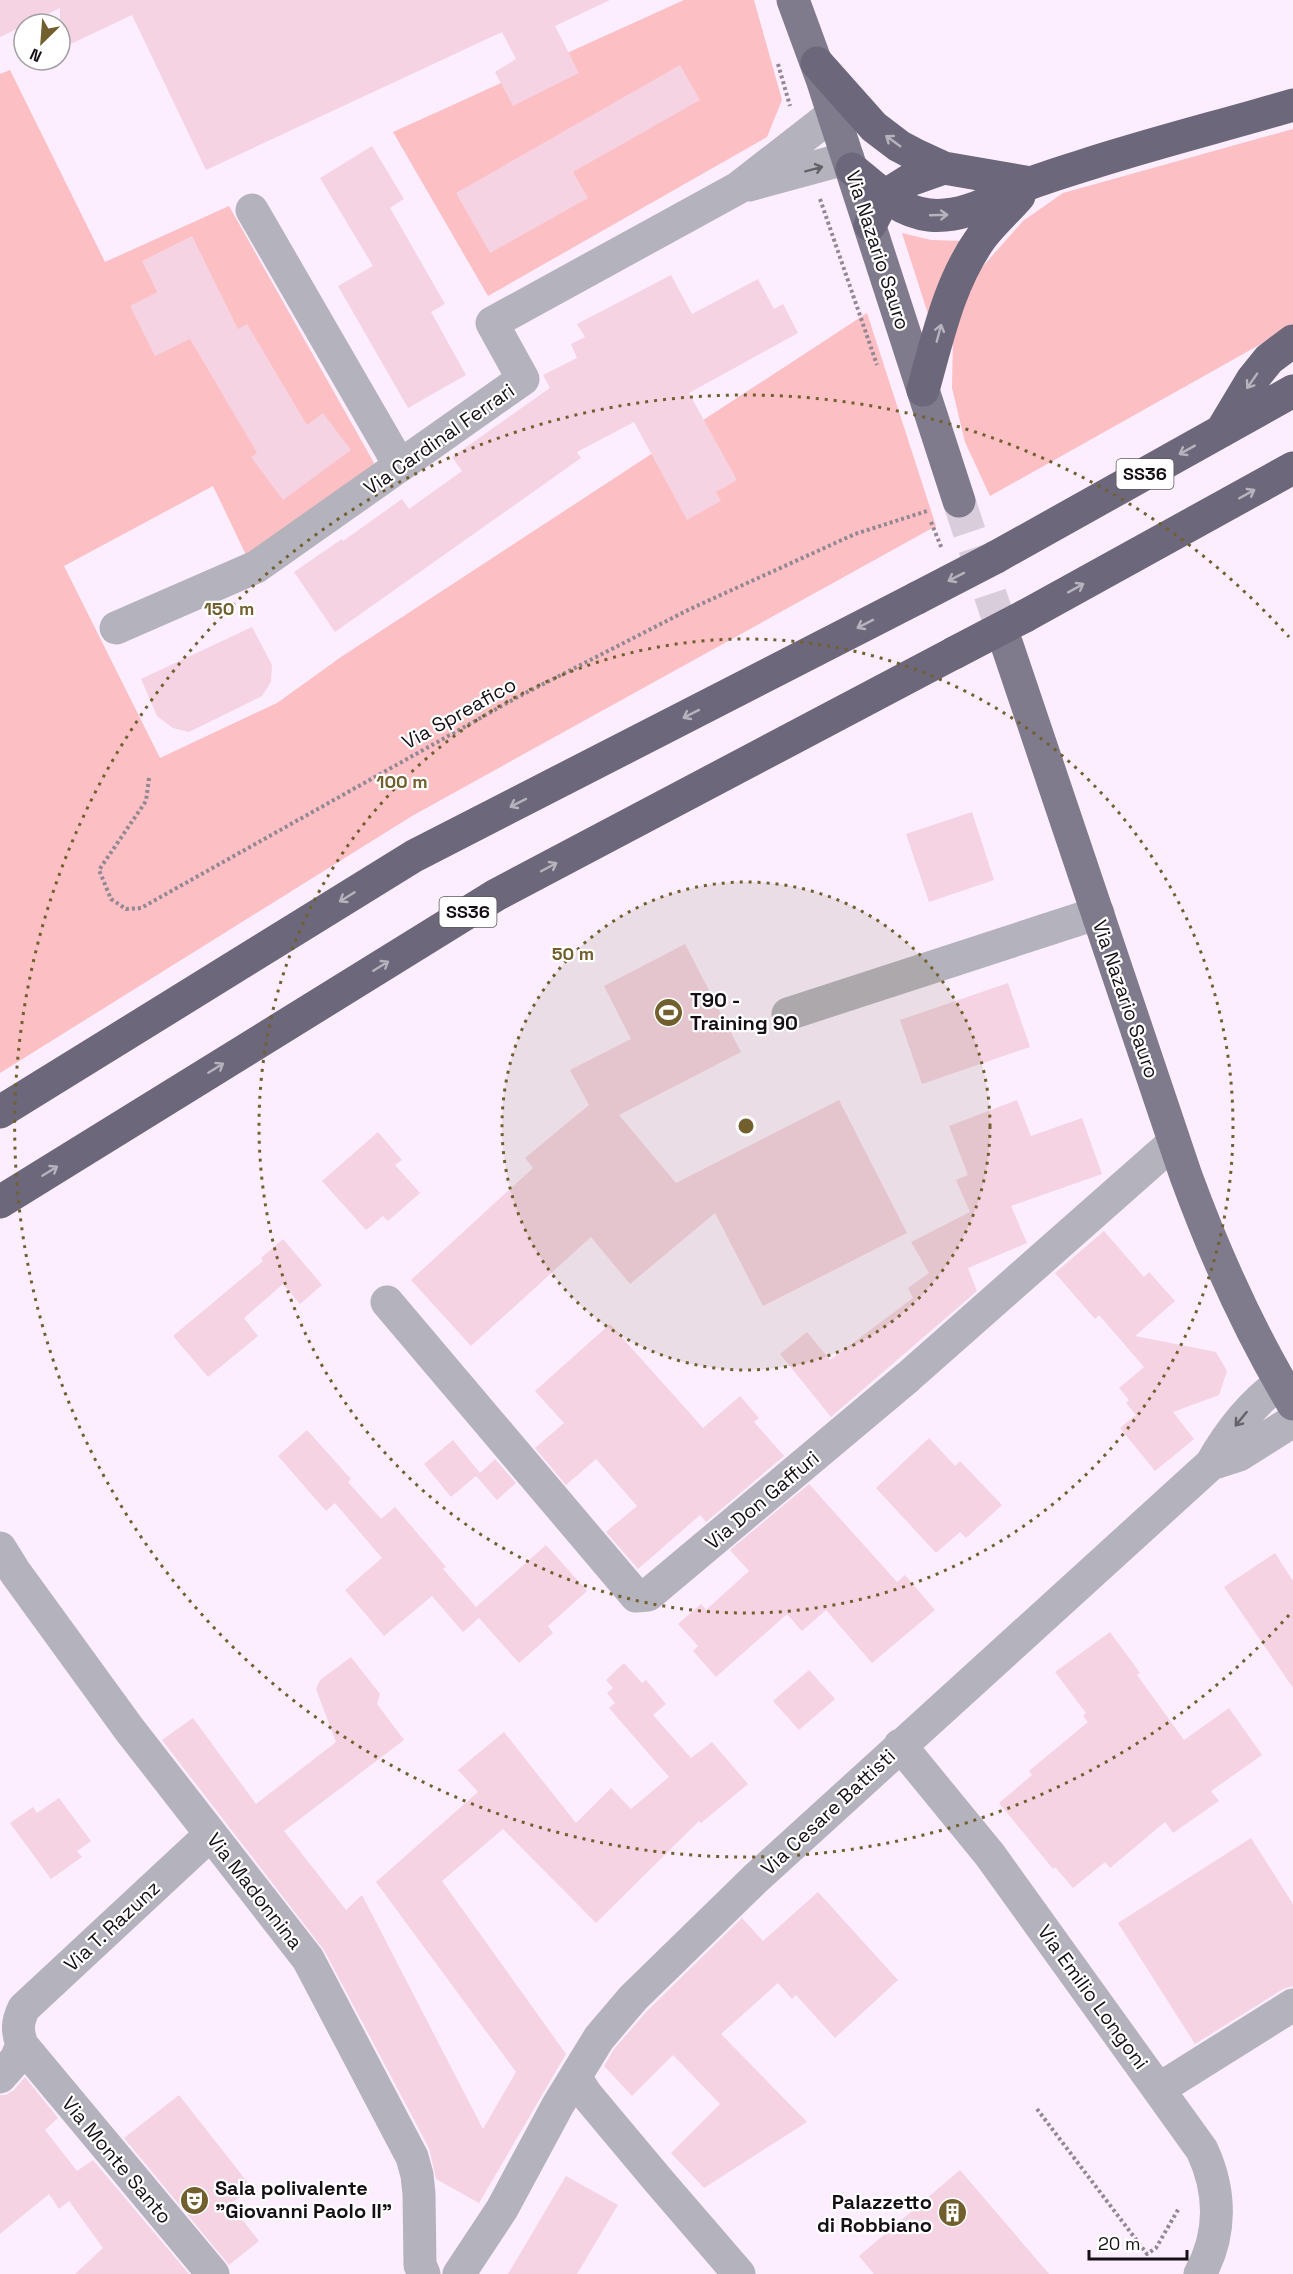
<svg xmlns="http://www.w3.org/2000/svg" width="1293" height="2274" font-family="'Space Grotesk',sans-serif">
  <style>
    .green { fill: #fcbfc3 }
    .building { fill: #f5d3e3 }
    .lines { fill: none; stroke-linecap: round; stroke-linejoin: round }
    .major-tunnel { stroke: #dacddb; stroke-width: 33; stroke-dasharray: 33 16; stroke-linecap: butt }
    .path { stroke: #928893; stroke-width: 4; stroke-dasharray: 3 3; stroke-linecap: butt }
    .minor { stroke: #b4b2bc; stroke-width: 33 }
    .major { stroke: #7f7b8c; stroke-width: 33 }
    .highway { stroke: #6c677b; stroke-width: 33 }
    .highway-bridge { stroke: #6c677b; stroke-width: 33 }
    .oneway { stroke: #b6b3bd }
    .oneway2 { stroke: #656169 }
    .ring { fill: none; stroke: #71602e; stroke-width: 3; stroke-dasharray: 3 6 }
    .labels { text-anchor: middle; stroke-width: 4.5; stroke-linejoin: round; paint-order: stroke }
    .shield { fill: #fff; stroke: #5c585c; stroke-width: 1.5 }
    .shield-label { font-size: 18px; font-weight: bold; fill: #161016 }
    .street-label { font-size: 20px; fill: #161016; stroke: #fff }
    .poi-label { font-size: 20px; font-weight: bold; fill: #161016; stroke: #fff; text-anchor: start }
    .centre { fill: #71602e; stroke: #fff; stroke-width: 3 }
    .ring-label { font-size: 18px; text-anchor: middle; font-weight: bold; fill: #71602e; stroke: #fff; stroke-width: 4.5; stroke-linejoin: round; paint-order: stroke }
  </style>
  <rect width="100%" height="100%" fill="#fceefe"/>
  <path class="green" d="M684,0H754L782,100L767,137L488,296L393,132Z
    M10,70L105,262L229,206L374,463L370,472L247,557L213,486L64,566L160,758L277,703L341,657L867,313L936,526L412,816L0,1073V74Z
    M1293,129V326L990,496L965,442L952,388L953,335L976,274L1023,221L1063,193Z
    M902,233L931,240L964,241L928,314Z"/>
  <path class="building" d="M0,0H610L555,26L579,73L513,106L495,72L516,59L502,32L206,170L132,15L60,49V8L0,37Z
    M680,65L700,100L573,172L588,198L490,253L456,193Z
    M372,146L404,199L390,208L445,304L431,312L466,375L408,408L338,286L373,266L320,178Z
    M192,236L238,329L247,324L307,425L323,413L351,450L283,500L251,457L257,453L190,339L155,356L130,306L157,292L142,261Z
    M671,275L692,314L758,279L774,309L783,304L798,333L689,393L737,480L716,492L721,501L687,520L634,422L577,452L581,458L335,632L294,572L342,539L343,541L402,499L409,509L462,471L452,457L550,388L543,375L577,358L571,344L585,337L577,324Z
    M252,627L272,665L271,682L262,696L189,732L173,728L157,716L141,679Z
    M972,812L994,880L929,902L906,834Z
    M685,944L741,1052L619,1115L676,1183L839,1100L907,1233L763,1306L715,1213L630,1284L591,1237L471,1346L411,1280L533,1168L525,1158L589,1105L570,1070L631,1039L604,986Z
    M1008,983L1030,1047L922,1084L900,1020Z
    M1017,1100L1031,1136L1082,1118L1102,1174L1011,1206L1027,1243L968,1268L977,1291L831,1417L780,1354L807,1332L830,1360L913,1298L908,1288L929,1273L911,1242L970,1212L956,1180L968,1175L949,1126Z
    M378,1132L402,1160L395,1165L420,1193L388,1221L383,1216L366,1230L322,1181Z
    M1104,1231L1144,1277L1149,1272L1175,1301L1135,1336L1216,1352L1227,1371L1219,1395L1173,1412L1194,1439L1155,1471L1120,1428L1136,1415L1126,1403L1129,1400L1119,1388L1144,1367L1099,1315L1095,1319L1055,1273Z
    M283,1239L322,1285L300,1304L283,1284L244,1318L258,1336L208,1377L173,1336L263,1261L261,1258Z
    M610,1324L703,1428L740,1396L759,1418L754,1422L784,1456L706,1522L700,1515L638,1569L606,1532L637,1506L596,1459L566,1485L535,1448L564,1423L535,1391Z
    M307,1430L351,1479L348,1482L381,1519L395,1507L446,1567L443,1569L476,1607L546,1545L587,1591L548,1626L553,1633L519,1663L479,1618L463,1632L432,1596L384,1636L345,1590L382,1558L335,1503L326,1511L278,1456Z
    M929,1438L955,1466L960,1461L1002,1505L966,1538L960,1532L936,1553L876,1488Z
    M453,1440L480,1473L495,1459L516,1483L497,1500L476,1476L451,1497L424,1464Z
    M809,1484L897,1582L905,1575L935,1610L872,1663L826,1610L802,1631L787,1614L716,1677L693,1651L698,1646L678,1624L701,1604L706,1610L749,1571L730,1550Z
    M1275,1553L1293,1581V1688L1224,1587Z
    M1110,1632L1140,1673L1137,1675L1184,1740L1229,1708L1262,1755L1211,1791L1219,1801L1173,1833L1165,1822L1110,1868L1105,1862L1073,1888L1055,1867L1053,1869L999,1803L1032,1775L1029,1771L1088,1722L1083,1716L1086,1713L1055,1672Z
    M351,1657L380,1694L377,1704L404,1740L284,1831L346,1910L362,1895L483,2129L516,2072L376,1882L478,1792L458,1770L504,1732L576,1823L611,1788L631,1809L669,1777L609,1708L615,1703L607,1693L613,1688L606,1680L624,1663L642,1683L646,1680L666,1704L653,1715L691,1758L712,1742L748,1784L701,1823L699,1821L596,1923L503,1829L442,1881L566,2054L479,2203L436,2179L429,2148L324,1950L162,1740L193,1718L256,1804L336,1742L316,1689L320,1680Z
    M809,1670L835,1699L799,1730L773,1701Z
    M59,1798L91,1841L77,1851L82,1857L51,1879L10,1823L33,1807L37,1813Z
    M1251,1838L1293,1904V1986L1283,1989L1195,2044L1118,1923Z
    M818,1892L898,1980L835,2038L796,1995L792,1999L778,1983L721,2034L807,2122L704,2188L671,2153L720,2104L673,2055L632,2096L604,2066L614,2049L647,2011L742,1918L763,1941Z
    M25,2077L58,2118L45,2130L77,2171L93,2160L189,2274H75L103,2248L69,2201L59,2209L49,2194L0,2234V2095H6L14,2090Z
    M179,2095L252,2188L230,2204L259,2241L229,2265L124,2138Z
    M960,2170L1049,2274H874L859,2256Z
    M566,2176L618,2205L577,2274H508Z"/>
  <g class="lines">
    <path class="major-tunnel" d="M959,501L1007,645"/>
    <path class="path" d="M778,64L790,106
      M820,199L877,365
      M931,522L942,549
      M149,778L146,801L99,870L111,899L126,909L141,908L516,698L690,609L855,534L927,511
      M1037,2109L1147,2254L1156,2248L1179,2208"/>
    <path class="minor" d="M749,185L848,158
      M252,210L400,466
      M116,628L256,567L523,379L492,323L738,188L833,114
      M788,1014L1098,913
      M387,1302L636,1596L648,1595L908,1377L1174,1142
      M1211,1464L1239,1455L1293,1421
      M0,1548L15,1572L129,1729L308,1959L412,2157L417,2175L419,2194L420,2265L424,2274
      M900,1745L990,1855L1202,2150C1221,2191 1222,2234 1200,2274
      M210,1835L24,2008C17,2022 17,2031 22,2045L213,2274
      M0,2077L16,2059L22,2045
      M575,2077L586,2094L658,2180L739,2274
      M1159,2089L1293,2005
      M459,2274L502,2209L558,2105L599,2038L633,1998L755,1879L1211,1464C1229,1432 1251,1404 1280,1383"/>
    <path class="major" d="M793,0L822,79L959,501
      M1007,645L1186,1176C1215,1255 1249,1331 1293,1404"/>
    <path class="highway" d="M817,63L874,127L899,146L918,156L944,168L1031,183
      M852,169C874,187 899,212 929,215C967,219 998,196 1031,183C1047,177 1063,172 1079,167C1149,144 1222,126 1293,105
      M870,225L886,195L910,180L944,168
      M923,390C938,337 949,283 981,238C992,223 1007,210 1019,196
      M1222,430L1252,380L1269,359L1293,341
      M996,557L1293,391
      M1025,616L1293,468
      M0,1112L414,856L917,598
      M0,1202L496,895L954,653"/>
    <path class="highway-bridge" d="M917,598L996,557
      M954,653L1025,616"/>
  </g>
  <defs><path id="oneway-shaft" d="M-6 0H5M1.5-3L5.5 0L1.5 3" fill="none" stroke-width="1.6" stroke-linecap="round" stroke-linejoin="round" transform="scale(1.5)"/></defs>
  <g class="oneway">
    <use href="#oneway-shaft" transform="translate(893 141) rotate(-144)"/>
    <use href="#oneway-shaft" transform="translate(939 215) rotate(-2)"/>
    <use href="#oneway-shaft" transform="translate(939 333) rotate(-75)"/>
    <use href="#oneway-shaft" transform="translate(1252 381) rotate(125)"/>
    <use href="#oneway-shaft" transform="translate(1187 450) rotate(151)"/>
    <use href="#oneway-shaft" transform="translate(1247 494) rotate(-29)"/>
    <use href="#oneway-shaft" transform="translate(956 577) rotate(153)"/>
    <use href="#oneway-shaft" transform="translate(1076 588) rotate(-29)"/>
    <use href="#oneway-shaft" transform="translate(865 624) rotate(153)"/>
    <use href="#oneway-shaft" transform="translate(691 714) rotate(153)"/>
    <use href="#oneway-shaft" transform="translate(518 803) rotate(153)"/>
    <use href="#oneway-shaft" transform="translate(549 867) rotate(-28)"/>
    <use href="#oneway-shaft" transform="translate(347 897) rotate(148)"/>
    <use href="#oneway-shaft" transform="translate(381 966) rotate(-32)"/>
    <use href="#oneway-shaft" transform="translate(216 1068) rotate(-32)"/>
    <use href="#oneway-shaft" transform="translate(50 1171) rotate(-32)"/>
  </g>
  <g class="oneway2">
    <use href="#oneway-shaft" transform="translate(814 169) rotate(-15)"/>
    <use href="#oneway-shaft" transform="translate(1241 1419) rotate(129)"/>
  </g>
  <circle cx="746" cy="1126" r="244" fill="#71602e" fill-opacity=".12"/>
  <g class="ring">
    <circle cx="746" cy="1126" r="244"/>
    <circle cx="746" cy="1126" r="487"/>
    <path d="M1289 1615A731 731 0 1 1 1289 637"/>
  </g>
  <defs>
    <symbol id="stadium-disc" viewBox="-11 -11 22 22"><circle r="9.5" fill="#71602e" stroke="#fff"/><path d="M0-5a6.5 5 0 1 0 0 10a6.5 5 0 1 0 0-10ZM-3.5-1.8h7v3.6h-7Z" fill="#fff"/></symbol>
    <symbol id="theatre-disc" viewBox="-11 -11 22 22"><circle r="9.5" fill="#71602e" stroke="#fff"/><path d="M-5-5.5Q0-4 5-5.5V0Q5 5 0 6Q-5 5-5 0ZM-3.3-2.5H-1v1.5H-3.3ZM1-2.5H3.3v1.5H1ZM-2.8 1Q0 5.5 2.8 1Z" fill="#fff"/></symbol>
    <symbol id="building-disc" viewBox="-11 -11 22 22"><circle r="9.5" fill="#71602e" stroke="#fff"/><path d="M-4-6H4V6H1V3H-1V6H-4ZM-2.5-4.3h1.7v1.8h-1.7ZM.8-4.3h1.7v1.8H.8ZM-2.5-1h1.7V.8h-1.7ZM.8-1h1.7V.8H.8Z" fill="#fff"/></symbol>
  </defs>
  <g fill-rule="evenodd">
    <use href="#stadium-disc" x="652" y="996" width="33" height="33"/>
    <use href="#theatre-disc" x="178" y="2184" width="33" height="33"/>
    <use href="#building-disc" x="936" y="2196" width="33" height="33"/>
  </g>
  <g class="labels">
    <g class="shield">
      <rect x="1116.5" y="459" width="57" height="30" rx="4.5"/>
      <rect x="439.5" y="897" width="57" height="30" rx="4.5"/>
    </g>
    <g class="shield-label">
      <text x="1145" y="480">SS36</text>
      <text x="468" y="918">SS36</text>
    </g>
    <g class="street-label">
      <text transform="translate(878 250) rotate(72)" y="7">Via Nazario Sauro</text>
      <text transform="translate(439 439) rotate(-35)" y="7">Via Cardinal Ferrari</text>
      <text transform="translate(459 713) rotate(-29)" y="7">Via Spreafico</text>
      <text transform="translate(1126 999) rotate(71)" y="7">Via Nazario Sauro</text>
      <text transform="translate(762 1500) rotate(-40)" y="7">Via Don Gaffuri</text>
      <text transform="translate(828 1812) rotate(-43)" y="7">Via Cesare Battisti</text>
      <text transform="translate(255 1891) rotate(52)" y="7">Via Madonnina</text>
      <text transform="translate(112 1926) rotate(-43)" y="7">Via T. Razunz</text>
      <text transform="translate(1093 1997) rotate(54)" y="7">Via Emilio Longoni</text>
      <text transform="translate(117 2160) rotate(50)" y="7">Via Monte Santo</text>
    </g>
    <g class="poi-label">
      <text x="690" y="1007">T90 -<tspan x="690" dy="23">Training 90</tspan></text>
      <text x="215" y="2195">Sala polivalente<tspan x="215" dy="23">"Giovanni Paolo II"</tspan></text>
      <text x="932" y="2209" text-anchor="end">Palazzetto<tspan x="932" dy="23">di Robbiano</tspan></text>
    </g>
  </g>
  <circle cx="746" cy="1126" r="9" class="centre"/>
  <g class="ring-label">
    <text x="229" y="615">150 m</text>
    <text x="402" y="788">100 m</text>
    <text x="573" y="960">50 m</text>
  </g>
  <g transform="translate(42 42) rotate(205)"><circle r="28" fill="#ffffff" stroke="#a29fa2" stroke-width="1.5"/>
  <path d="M0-4.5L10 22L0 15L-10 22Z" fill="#71602e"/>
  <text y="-9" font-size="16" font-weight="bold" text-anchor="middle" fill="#161016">N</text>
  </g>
  <path d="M1089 2250v9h98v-9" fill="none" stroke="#161016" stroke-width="3"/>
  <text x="1098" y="2250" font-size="18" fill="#161016" stroke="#ffffff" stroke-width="4.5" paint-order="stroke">20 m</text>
</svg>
